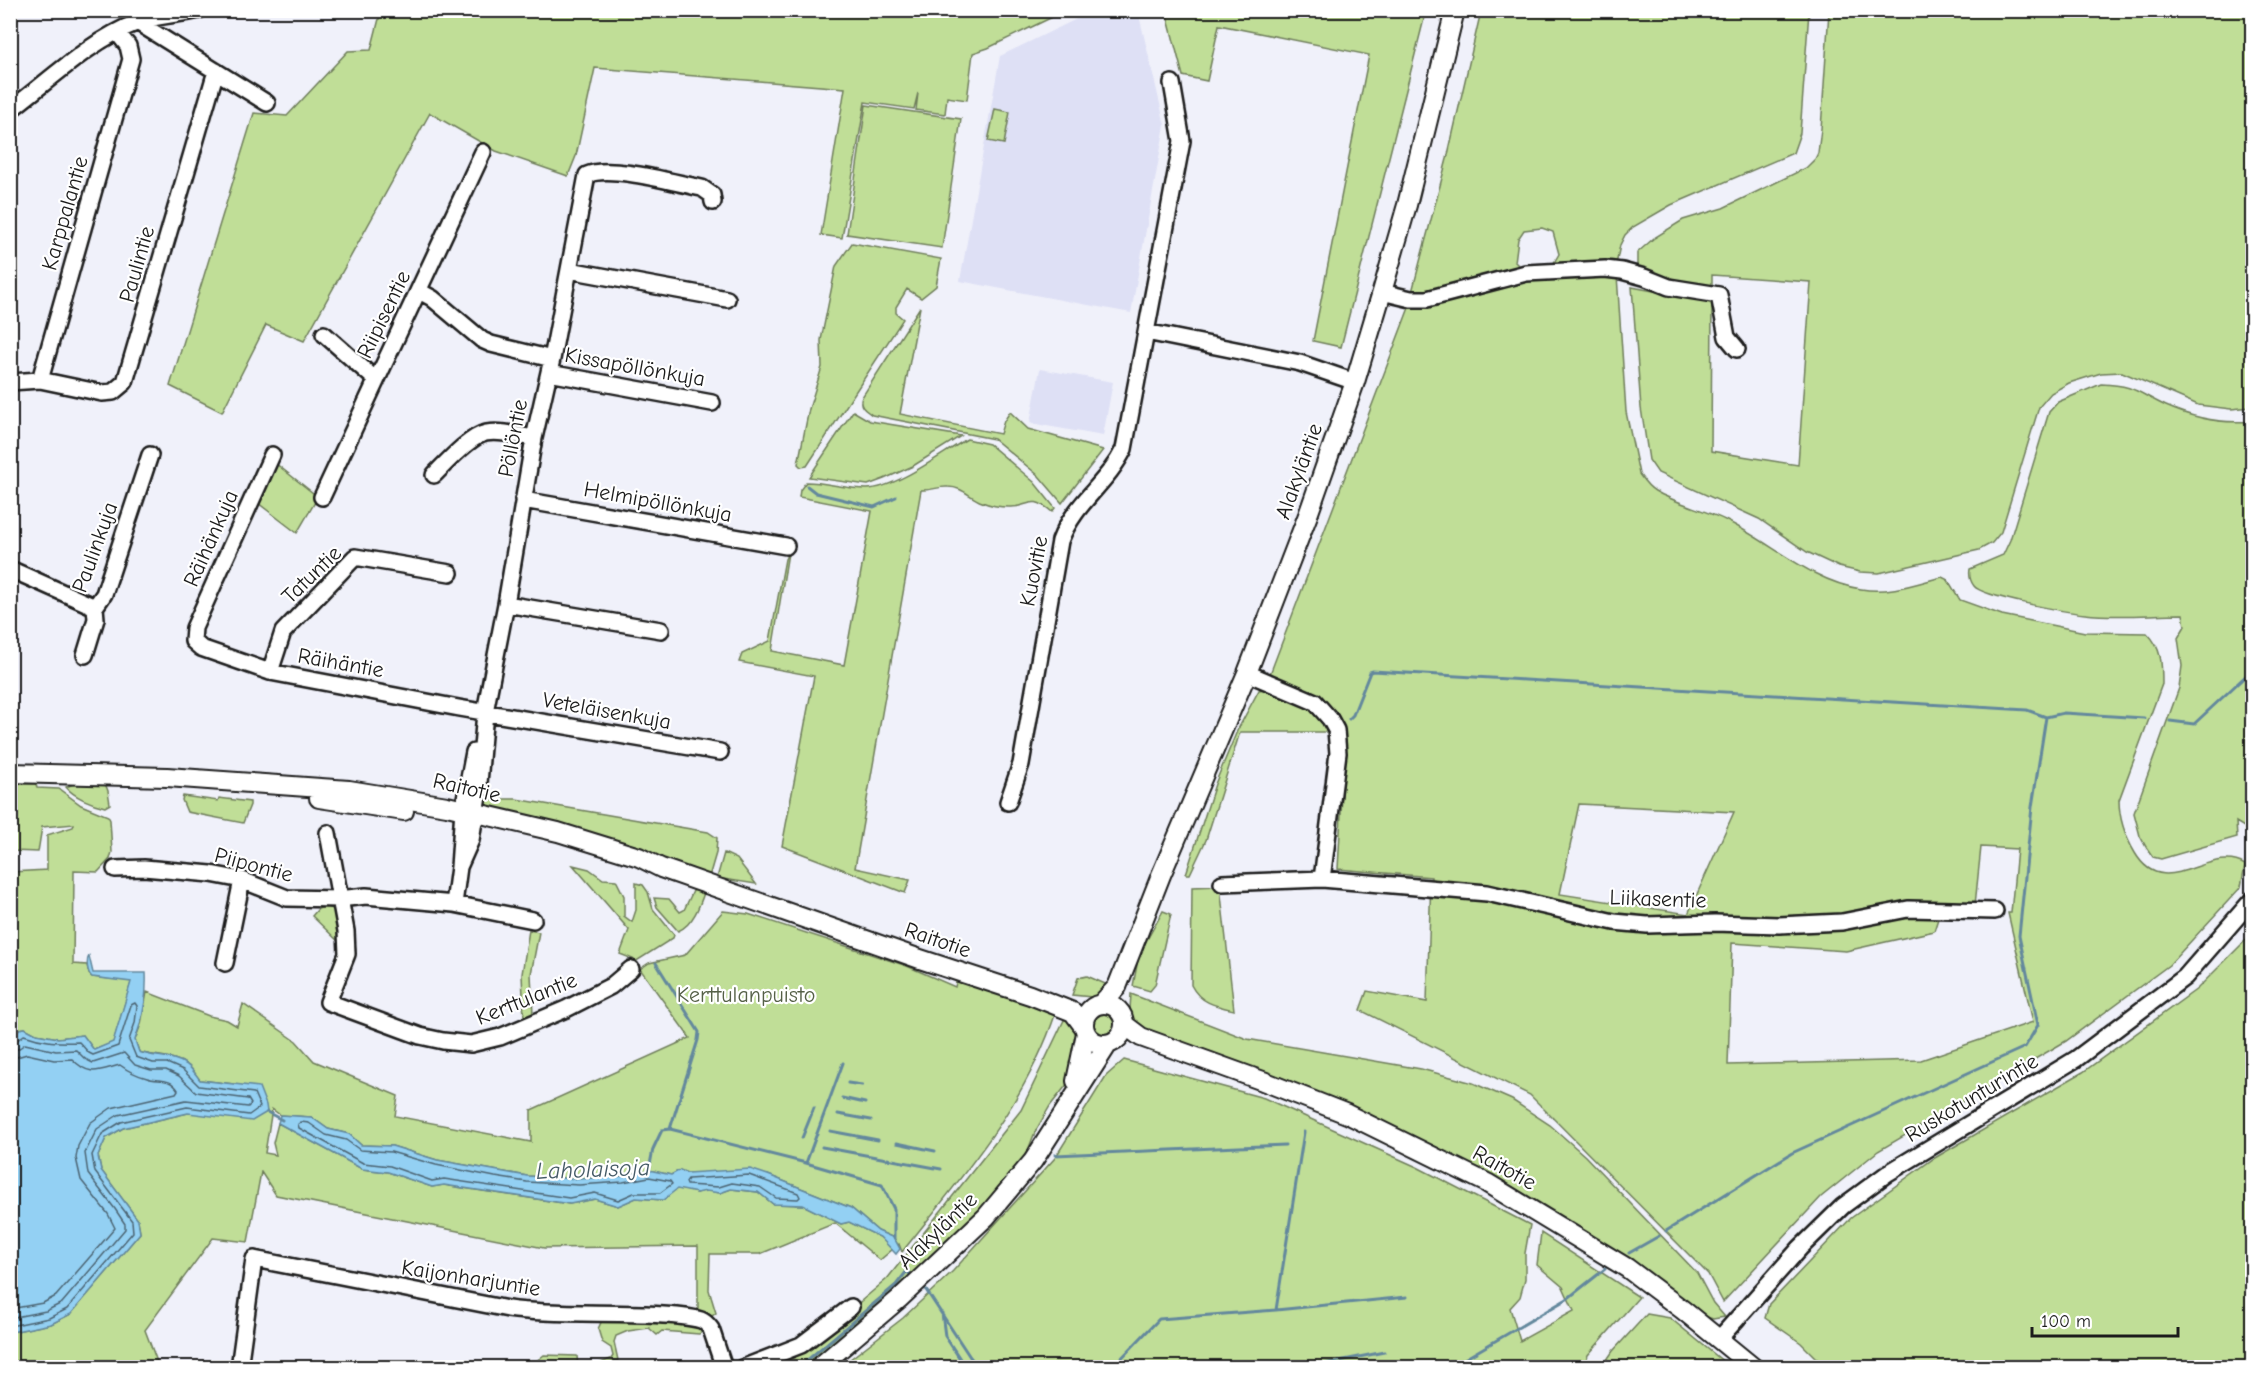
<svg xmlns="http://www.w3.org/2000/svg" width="2263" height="1378" font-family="'Comic Neue',sans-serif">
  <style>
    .built { fill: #dee0f5 }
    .green { fill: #c0de97; stroke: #6e7d5a; stroke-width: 1.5; fill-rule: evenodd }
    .water { fill: #93d0f3; stroke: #63889d; stroke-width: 1.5 }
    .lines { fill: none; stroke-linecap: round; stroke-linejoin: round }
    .shore { stroke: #4c6472; stroke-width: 1.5 }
    .stream { stroke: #63889d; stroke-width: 3 }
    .minor-casing { stroke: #1c1c1c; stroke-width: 20 }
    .major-casing { stroke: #1c1c1c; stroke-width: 22 }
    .minor { stroke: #fff; stroke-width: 15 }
    .major { stroke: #fff; stroke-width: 18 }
    .labels { text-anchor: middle; stroke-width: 4.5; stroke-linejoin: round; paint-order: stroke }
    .street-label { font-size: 22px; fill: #1c1c1c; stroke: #fff }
    .park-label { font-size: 22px; fill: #556047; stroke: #fff }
    .water-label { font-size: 24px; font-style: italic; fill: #465b67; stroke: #fff }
  </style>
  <rect width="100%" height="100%" fill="#f0f1fa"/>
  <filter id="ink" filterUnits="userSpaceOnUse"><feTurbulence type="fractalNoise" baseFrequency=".0167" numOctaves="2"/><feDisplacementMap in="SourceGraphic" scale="12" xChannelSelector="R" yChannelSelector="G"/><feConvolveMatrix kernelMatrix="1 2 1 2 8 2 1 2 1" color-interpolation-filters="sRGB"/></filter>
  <g filter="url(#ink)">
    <path class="built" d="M1093,11H1138L1165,125L1131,313L960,281L1000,56Z
      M1040,369L1113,382L1103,436L1030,423Z"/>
    <path class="green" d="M381,11H1065L988,48L973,53L967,100L947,97L945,114L916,110L918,93L914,109L865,102L842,238L821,235L845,88L595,68L576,156L568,176L496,151L430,113L304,341L266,325L222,412L170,386L254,113L287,116L348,51L371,50Z
      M1166,11H1426L1341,347L1313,341L1369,55L1219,25L1207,81L1183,76Z
      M1481,11H1809L1800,133L1793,153L1671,205L1633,227L1625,235L1620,245L1616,265L1551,268L1559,254L1553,232L1542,228L1524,230L1518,239L1515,262L1522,269L1428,293L1412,292L1447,159Z
      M1829,11H2252V407L2231,409L2198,405L2122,372L2101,373L2069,383L2051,393L2039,407L2001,532L1992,543L1979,550L1879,573L1860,572L1839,567L1807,552L1759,519L1658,473L1649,460L1641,408L1632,287L1712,302L1711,451L1798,465L1811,282L1712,275V287L1681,286L1637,270V253L1654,238L1683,220L1723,208L1806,168L1815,159L1818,153L1821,129Z
      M866,105L961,119L942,248L847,234Z
      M995,109L1010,112L1004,144L988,141Z
      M852,243L941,259L936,286L921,298L907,289L896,307V313L903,319L807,466L801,467L798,464L809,409L822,367L821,340L836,266Z
      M1617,275L1626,412L1639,474C1644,481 1648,487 1655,491C1677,504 1704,509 1727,521C1772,543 1810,581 1861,589C1889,594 1915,584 1942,577L1948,580L1960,600L2002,615L2085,632L2147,633C2162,648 2162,664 2162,684L2119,800C2119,819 2125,836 2135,853C2165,904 2209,843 2245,865L2241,887L2169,965L2066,1041L1878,1151L1821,1197L1723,1302L1708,1274L1530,1095L1360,1010L1367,991L1427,1002L1431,877L1338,869L1345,740C1332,693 1311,692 1270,674L1410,305L1428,307L1527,281ZM1579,804L1734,812L1688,914L1560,894ZM1981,847L2017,849L2011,913H2008L2033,1022L1921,1060L1728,1065L1732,943L1846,951L1934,931L1943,903L1975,905Z
      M920,307L900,414L1000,434L1004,421L1010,412L1028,429L1103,450L1062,503L1039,476L994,439L872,415C865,410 858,406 862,397Z
      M2101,384C2135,385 2138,393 2166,406C2193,418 2224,424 2252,421V832L2236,822L2237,837L2161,859L2153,857L2146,847L2140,836L2134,813L2179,688L2182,666L2178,638L2185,626L2183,614C2151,614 2117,618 2085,614C2068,612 1982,597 1974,586C1970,581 1969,575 1970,569L2003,555L2010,540L2049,412L2058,402Z
      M853,411L870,421L961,436L913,466L884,479L868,485L809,477Z
      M967,439L989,444L1034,482L1055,508L1052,512C1030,493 1030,508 1009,507C1001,507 989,505 982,502C969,497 963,487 948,487C939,486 932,491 921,490L855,868L910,880L905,893L782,846L814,676L739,662L742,654L770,641L785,559L788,553L772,651L844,665L872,511L799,497L800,490L806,482C826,482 846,489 867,489C895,489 941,454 967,439Z
      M275,463L318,497L297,533L258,503Z
      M1270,688L1310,705L1332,732H1240L1206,840L1190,874H1186L1215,784L1237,731L1259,690Z
      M104,781L108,791L110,804L105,807C92,804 74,797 66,787L79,782Z
      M11,784H36L37,788L59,789L81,805L108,816L110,820L112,852L110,859L98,872L74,871L73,964L87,965L89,974L92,977L130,981L131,983L113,1043L94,1050L83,1035L58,1038L36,1034L25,1028L19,1029L11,1039V872L47,870V835L73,827L74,824L42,827L38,852L11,851Z
      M183,796L218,801L219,798L250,802V805L243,823L187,812L182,800Z
      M482,799H516L708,832L717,838L716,853L709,877L662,858L486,806Z
      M724,853L737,859L756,884L717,878Z
      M573,865L589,869L603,879L616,880L624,896V916L632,922L636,910V883L643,885L648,892L653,909L674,935L673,938L635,962L633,959L620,954L629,930Z
      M1220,886L1234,1010C1216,1006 1200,1003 1191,985L1192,887Z
      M698,889L705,890C700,905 693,925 678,931L657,907L654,898L669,899L680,912L684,910L693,891Z
      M326,906L337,911L341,944L312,916L318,909Z
      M723,911L748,914L907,966L955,987L957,978L1056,1012C1026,1104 961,1178 902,1252L899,1244L898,1245L894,1238L878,1231L851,1208L768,1175L687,1173L680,1170L671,1175L649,1170L623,1176L579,1179L527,1176L437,1160L392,1146L361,1145L349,1134L328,1129L311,1117L280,1115L272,1109L265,1153L276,1155L273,1143L278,1123L362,1169L388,1172L432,1187L443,1185L569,1204L595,1199L618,1206L636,1198L663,1200L677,1188L697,1193L706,1190L720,1193L731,1189L758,1192L773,1204L803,1205L841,1224L849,1222L880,1237L893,1249L880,1260L835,1223L760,1254H710L709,1290L716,1313L708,1319L695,1311H698V1246L544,1248L276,1195L261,1172L248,1242L213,1238L145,1330L159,1367L11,1368V1332L51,1324L71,1314L140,1233L138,1220L101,1170L98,1156L106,1138L123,1128L188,1113L234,1084L200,1080C196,1075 192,1068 187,1065C173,1055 155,1057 139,1052L135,1040L141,1024L147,992L209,1016L227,1020L237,1026L243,1004L296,1041L314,1061L398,1096L395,1116L531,1142V1110L690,1038L640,969L649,963L685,955Z
      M1163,911L1171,914L1155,985L1150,991L1133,986L1139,954Z
      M529,930L539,932L531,974L533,1015L524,1019L522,974Z
      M2252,934V1367H1825L1801,1343L1765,1318L1769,1304L1851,1218L1933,1159L2083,1072L2197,989Z
      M1087,976L1110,986L1103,995L1092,997L1072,995L1078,978Z
      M1131,994L1247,1039L1421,1069L1473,1083L1512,1100L1550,1125L1585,1156L1697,1273L1713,1303L1725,1317L1713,1319L1704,1316L1630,1262L1548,1209L1490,1177L1133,1026L1130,1009Z
      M1091 1023a14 14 0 1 1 28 0a14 14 0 1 1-28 0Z
      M1065,1018L1072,1021L1077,1032L1069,1082L1050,1106L1035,1132L1025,1158L1004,1185L930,1260L831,1348L806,1367L762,1368L822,1334L887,1279L1021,1110Z
      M1124,1060L1264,1098L1417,1167L1530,1225L1525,1253V1279L1520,1297L1510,1308L1520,1341L1574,1311L1563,1287L1537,1265L1541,1233L1639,1297L1588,1355L1584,1367H1561L1558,1364L1555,1368L840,1367L903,1318L953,1271L1055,1158L1106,1076Z
      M1647,1314L1670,1318L1730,1367H1602L1613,1351Z
      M603,1318L693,1324L702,1332L699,1334L662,1331L657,1335L649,1328L628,1331L616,1336L614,1342L618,1360L600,1367L588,1368L611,1359L613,1356L611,1348L602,1342L598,1329Z
      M544,1355L577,1356L578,1367H529Z"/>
    <path class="water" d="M89,956L93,973H146C147,996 143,1019 135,1040L139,1052C155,1058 173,1055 187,1065C192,1068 196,1075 200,1080L259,1087L266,1105L267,1112L252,1121L188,1113L123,1128L106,1138L98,1156L101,1170L138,1220L140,1233L71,1314L51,1324L11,1332V1039L19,1029L25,1028L36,1034L58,1038L83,1035L94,1050L113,1042L131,982L92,977C87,973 86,961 89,956Z
      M280,1115L311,1117L328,1129L349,1134L361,1145L392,1146L437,1160L527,1176L579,1179L623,1176L649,1170L671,1175L680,1170L687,1173L750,1169L768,1175L851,1208L878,1231L894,1238L900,1249L896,1254L880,1237L849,1222L841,1224L803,1205L773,1204L758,1192L731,1189L720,1193L706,1191L697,1193L677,1189L663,1200L636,1198L618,1206L595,1199L570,1204L444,1185L432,1187L388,1172L362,1169L278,1123Z"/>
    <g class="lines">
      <path class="shore" d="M10,1042L16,1041L24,1035C43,1042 59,1043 79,1042L89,1053L93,1055L118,1046L131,1005L135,1003L137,1006L135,1023L129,1040L136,1057L153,1063H167L183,1070L199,1086L254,1093L260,1107L249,1115L187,1107L121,1122L102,1134L92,1155L95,1172L132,1221L133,1232L67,1309L49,1318L10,1326
        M10,1050L18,1049L25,1044L56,1051L76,1050L85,1059L93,1063L124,1053L135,1065L151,1070H166L179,1076L196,1092L248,1099L251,1104L248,1107L186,1100L118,1115L97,1129L85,1153L88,1174L115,1209L125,1224V1229L62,1303L46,1311L10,1318
        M10,1059L27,1054L54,1060L72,1059C90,1077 97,1071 120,1065C128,1071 136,1075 147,1078C159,1082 170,1077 178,1090L176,1093L111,1108L90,1123L78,1146L76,1158L81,1180L108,1214L115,1228L56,1296L43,1303L10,1309
        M301,1122L309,1123L326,1135L346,1140L360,1150L391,1152L436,1165L495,1177L527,1182L579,1185L623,1182L649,1177L670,1181L672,1184L660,1193H634L618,1200L595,1193L569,1198L444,1179L432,1181L390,1166L363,1163L299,1128L298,1124Z
        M749,1175L798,1193L800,1197L798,1199L776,1198L760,1187L732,1183L719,1187L687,1185L686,1182L688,1179Z"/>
      <path class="stream" d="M807,486L816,493L874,507L896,497
        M1349,719L1353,715L1370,672L1373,671L2027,710L2046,717
        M2170,721L2194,724L2252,670
        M656,963L699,1032L698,1040L670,1129
        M848,1083L862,1085
        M842,1098L865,1103
        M267,1112L282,1120
        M838,1114L871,1120
        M830,1131L878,1140
        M802,1138L814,1108
        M897,1143L935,1151
        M822,1147L941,1169
        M1055,1155L1285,1145
        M806,1163L843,1063
        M649,1170L653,1149L662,1130L670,1129L806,1163L882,1185L894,1209V1238
        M1666,1231L1792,1153L2025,1047L2038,1025L2019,936L2032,807L2046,717L2064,713L2144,718
        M1629,1253L1659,1236
        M903,1261L905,1268L912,1277
        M926,1290L970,1357L979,1368
        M1276,1310L1304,1132
        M942,1313L945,1336L966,1368
        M798,1368L896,1285L907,1271
        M1112,1368L1159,1319L1276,1310L1407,1297
        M1304,1368L1384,1352
        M1449,1368L1567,1299L1605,1269"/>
      <defs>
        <path id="minor" d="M137,22L267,103
          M10,110C49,81 91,40 136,23C155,15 179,15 199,10
          M569,270L727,299
          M419,291L432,298L482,340L491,344L552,359
          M1382,292L1411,299H1427L1526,273L1605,269L1622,271L1644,277L1669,287L1719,295L1727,337L1737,349
          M1146,332L1300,363L1355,382
          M324,334L376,380
          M549,373L712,403
          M40,380L102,393L113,392L125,382L216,71
          M10,382L40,380L131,59L128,46L117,32
          M272,455L194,628L193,641L201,648L270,672L459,708L720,752
          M434,475C446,463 470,436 486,433C501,430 519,436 534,438
          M322,497L483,152
          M523,500L786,546
          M10,569L95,607
          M506,604L661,630
          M85,655L96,619L95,607L104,594L150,455
          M270,672L283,632L355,557L450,573
          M1247,673L1315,702L1330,719L1336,730L1338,753L1322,879L1487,893L1614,922L1647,925L1715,923L1779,925L1842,922L1908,909L1995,911
          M1008,802L1021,764L1060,541C1074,503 1107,484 1124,449L1182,141L1172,83
          M328,833L346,931L347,954L328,1002L420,1036L443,1041L471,1044L500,1037L566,1009L611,986L631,969
          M459,867L471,840L478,795L485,712L506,604L534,438L552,359L587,175C610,164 675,183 702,188L712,195L713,202
          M115,869L144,868L211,874L242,880L287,898L339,899L366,896L454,904L459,867L463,809L474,752
          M1222,883L1322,879
          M454,904L533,920
          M225,963L242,880
          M1719,1339L1800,1248L1843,1206L1888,1173L2076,1059L2185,977L2252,900
          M239,1368L254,1259L508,1309C553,1315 600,1312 646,1314C663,1315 684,1315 701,1320C706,1322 708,1325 711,1329L724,1368
          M742,1368L801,1345L851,1307"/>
        <path id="major" d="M10,773L167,777L349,790L447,806L558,832L639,857L661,868L920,959L1030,995L1073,1012L1084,1027
          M319,798L404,811
          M1101,1004L1117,987L1161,875L1247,673L1308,515L1355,382L1382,292L1407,205L1455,10
          M1084 1024a20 20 0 1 1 40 0a20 20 0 1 1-40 0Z
          M1125,1025L1141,1037L1263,1081L1347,1114L1487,1183L1627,1268L1683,1310L1754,1368
          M1076,1081L1086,1033
          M818,1368L899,1299L986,1217L1033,1161L1108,1044"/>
      </defs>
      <use href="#minor" class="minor-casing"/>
      <use href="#major" class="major-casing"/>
      <use href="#minor" class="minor"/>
      <use href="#major" class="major"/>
    </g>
  </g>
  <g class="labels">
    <g class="street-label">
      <text transform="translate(64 213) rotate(-74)" y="8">Karppalantie</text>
      <text transform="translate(136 264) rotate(-74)" y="8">Paulintie</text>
      <text transform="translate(383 314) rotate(-64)" y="8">Riipisentie</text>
      <text transform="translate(635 366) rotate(10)" y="8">Kissapöllönkuja</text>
      <text transform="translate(512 438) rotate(-79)" y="8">Pöllöntie</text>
      <text transform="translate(1298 471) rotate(-70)" y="8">Alakyläntie</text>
      <text transform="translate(658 501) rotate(10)" y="8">Helmipöllönkuja</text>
      <text transform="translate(210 538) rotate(-66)" y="8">Räihänkuja</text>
      <text transform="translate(94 547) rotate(-70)" y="8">Paulinkuja</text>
      <text transform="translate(1033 571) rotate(-79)" y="8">Kuovitie</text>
      <text transform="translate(311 574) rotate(-44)" y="8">Tatuntie</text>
      <text transform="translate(341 662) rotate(10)" y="8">Räihäntie</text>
      <text transform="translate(607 710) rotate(10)" y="8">Veteläisenkuja</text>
      <text transform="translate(467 787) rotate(13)" y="8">Raitotie</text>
      <text transform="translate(254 864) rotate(15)" y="8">Piipontie</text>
      <text transform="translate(1658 898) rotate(2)" y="8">Liikasentie</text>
      <text transform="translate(938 939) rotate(19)" y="8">Raitotie</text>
      <text transform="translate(526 998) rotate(-22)" y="8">Kerttulantie</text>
      <text transform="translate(1971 1097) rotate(-31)" y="8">Ruskotunturintie</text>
      <text transform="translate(1505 1167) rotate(29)" y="8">Raitotie</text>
      <text transform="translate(937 1230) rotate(-44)" y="8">Alakyläntie</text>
      <text transform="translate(471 1277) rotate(9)" y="8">Kaijonharjuntie</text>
    </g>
    <g class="park-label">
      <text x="746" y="1002">Kerttulanpuisto</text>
    </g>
    <g class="water-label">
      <text transform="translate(593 1169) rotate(-2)" y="8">Laholaisoja</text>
    </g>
  </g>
  <rect width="2263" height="1378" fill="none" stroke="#fff" stroke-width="36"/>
  <rect x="18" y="18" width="2227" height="1342" fill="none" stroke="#1c1c1c" stroke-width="2" filter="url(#ink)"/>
  <path d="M2032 1327v9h146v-9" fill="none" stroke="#1c1c1c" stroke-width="3"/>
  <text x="2041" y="1327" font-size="18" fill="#1c1c1c" stroke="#ffffff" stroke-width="4.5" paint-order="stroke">100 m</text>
</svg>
